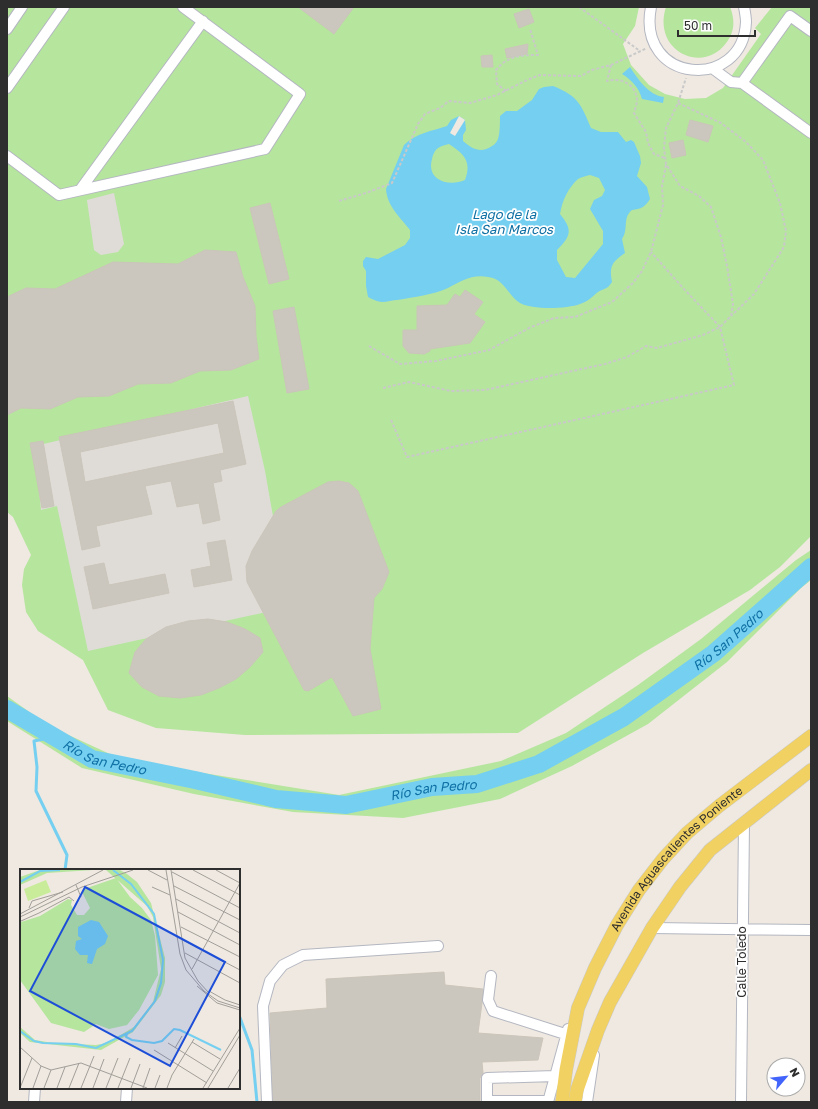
<svg xmlns="http://www.w3.org/2000/svg" width="818" height="1109" font-family="'Golos Text',sans-serif">
  <style>
    .green { fill: #b6e59e }
    .plaza { fill: #dfdcd8 }
    .water { fill: #75cff0; fill-rule: evenodd }
    .pier { fill: #efe9e1 }
    .lines { fill: none; stroke-linecap: round; stroke-linejoin: round }
    .stream { stroke: #75cff0; stroke-width: 3 }
    .river { stroke: #75cff0; stroke-width: 18 }
    .building { fill: #cbc7bf; stroke: #cbc5ba; fill-rule: evenodd }
    .minor-casing { stroke: #b4b7c1; stroke-width: 12 }
    .major-casing { stroke: #c9c9c9; stroke-width: 14 }
    .path { stroke: #c9c9c9; stroke-width: 2; stroke-dasharray: 3 2; stroke-linecap: butt }
    .minor { stroke: #fff; stroke-width: 10 }
    .major { stroke: #f2d163; stroke-width: 13 }
    .labels { text-anchor: middle; stroke-width: 3.5; stroke-linejoin: round; paint-order: stroke }
    .street-label { font-size: 12px; fill: #2e2e2e; stroke: #fff }
    .water-label { font-size: 13px; font-style: italic; fill: #0d6fa3; stroke: #fff }
    .inset-river { fill: none; stroke: #75cff0; stroke-width: 2 }
    .inset-road { fill: none; stroke: #a29e99; stroke-width: 1 }
    .view { fill: #1d4ed8; fill-opacity: 0.15; stroke: #1d4ed8; stroke-width: 2 }
    .inset-edge { fill: none; stroke: #2e2e2e; stroke-width: 2 }
  </style>
  <rect width="100%" height="100%" fill="#efe9e1"/>
  <path class="green" d="M7,7H639L635,26L623,44L631,65L649,85L665,94L685,99L706,98L723,88L761,34L755,28L772,7H811V536L780,567L750,590L643,653L518,733L245,735L156,728L108,710L83,660L38,631L26,612L22,585L24,569L31,555L13,517L7,512Z
    M666,7H730C734,16 735,28 730,37C708,78 651,53 666,7Z
    M811,550V580L801,588L727,662L648,724L572,766L500,799L403,818L293,812L194,794L82,768L7,721V696L49,726L123,760L339,795L501,761L566,733L638,685L701,639L796,560Z"/>
  <path class="plaza" d="M114,193L124,244L118,252L101,255L94,250L87,200Z
    M248,396L265,471L289,607L88,651L57,506L41,510L35,446Z"/>
  <path class="water" d="M630,67C638,79 648,95 664,97L663,103L642,99C639,88 632,80 622,74Z
    M553,86C578,96 581,104 591,128L601,132H618L626,142L631,140L634,142L640,156L641,163L637,176L647,187L650,199C645,207 641,209 632,210C622,218 629,229 622,239L625,253C612,262 609,266 612,282C607,290 604,288 598,292C592,297 587,302 580,304C567,309 532,310 520,303C508,296 505,279 488,277C472,274 461,281 448,288C432,295 415,297 397,300C393,300 387,302 382,302C378,302 372,299 368,297L366,286V271L363,266V261L366,257L378,259L405,245L410,238V230C400,217 387,206 386,189L404,145C416,133 432,131 447,126L451,120L459,116L465,120L466,130L463,135V141C472,149 481,154 492,146C494,145 497,142 498,139C500,133 500,123 500,116L506,111H517L532,100L539,89L544,87ZM449,144C464,154 472,161 465,180C448,187 426,180 432,159C435,148 438,147 449,144ZM590,175L599,178L605,190L602,196L594,200L590,209L603,231V244L575,278L566,277L557,260V250C571,236 573,230 560,214C562,201 568,188 578,179C581,177 586,176 590,175Z"/>
  <path class="pier" d="M459,116L465,120L455,136L450,133Z"/>
  <g class="lines">
    <path class="stream" d="M54,737L34,741L37,767L36,791L67,855L65,870
      M239,1015L252,1050L257,1102"/>
    <path class="river" id="s1" d="M7,709L92,759L195,780L276,799L346,805L432,787L477,784L539,764L624,717L714,653L811,567"/>
  </g>
  <path class="building" d="M298,7H354L334,34Z
    M529,9L534,22L519,28L514,14Z
    M528,44L527,54L507,58L505,49Z
    M492,55L493,67H482L481,56Z
    M690,120L713,126L708,142L686,135Z
    M683,140L686,155L672,158L669,143Z
    M270,203L289,279L269,284L250,208Z
    M205,250L236,252L243,277L255,306L256,336L259,359L231,370L200,371L171,383L138,384L109,396L78,397L50,409L21,408L7,415V297L26,288L55,289L113,262L178,264Z
    M465,290L483,302L474,314L485,322L470,343L430,349V351L424,354L409,353L403,346V330H417V306L447,305L455,294L460,297Z
    M294,307L309,389L287,393L273,311Z
    M233,401L246,464L220,470L222,481L213,483L220,520L203,524L199,503L177,507L171,481L145,486L152,514L96,526L100,546L82,550L59,437ZM218,423L224,453L85,482L80,452Z
    M43,441L54,506L42,508L30,443Z
    M339,481L349,483L358,491L389,572L382,589L374,598L370,649L381,709L353,716L332,677L308,691L304,690L247,582L246,566L252,551L276,511L281,507L328,482Z
    M225,540L232,580L194,587L191,570L211,566L207,543Z
    M104,563L109,585L165,574L169,593L93,609L84,567Z
    M208,619L227,622L245,629L260,638L263,652L250,667L236,679L219,688L201,695L180,698L159,696L142,687L129,673L135,652L146,639L166,627L188,621Z
    M444,972L445,985L483,989L482,1003L478,1033L543,1038L538,1060L482,1062L483,1073L480,1078V1102H273L270,1013L327,1008L326,979Z"/>
  <g class="lines">
    <defs>
      <path id="minor" d="M651,7C636,84 743,92 746,22C746,17 745,12 744,7
        M7,29L22,7
        M712,68L731,82L742,83L811,133
        M742,83L790,16L811,31
        M7,88L64,7
        M7,156L59,195L265,149L300,94L183,7
        M80,190L203,21
        M652,928L811,930
        M491,976L488,1000L493,1011L565,1034
        M487,1101H548
        M34,1102L35,1088
        M126,1102L127,1088
        M267,1102L263,1006L270,981L283,965L303,955L438,946
        M487,1102V1078L555,1076
        M548,1102L568,1029
        M587,1102L594,1055
        M741,1102L744,823"/>
      <g id="major">
        <path id="s2" d="M562,1102L566,1070L578,1008L595,968L617,925L639,890L663,859L687,833L719,806L811,736"/>
        <path d="M575,1102L577,1090L598,1030L610,1002L652,928L680,887L710,850L811,770"/>
      </g>
    </defs>
    <use href="#minor" class="minor-casing"/>
    <use href="#major" class="major-casing"/>
    <path class="path" d="M579,7L640,51
      M611,65L607,81C621,77 636,84 637,100C637,104 635,109 634,113L646,132L648,143L654,154L665,158
      M506,91L497,84L496,70C508,56 519,55 538,55L530,29
      M678,103L721,123L746,142L763,160L780,203L786,231L784,247L754,294L731,316
      M339,201L366,193L392,183L418,124L425,114L440,108L449,101L470,103L497,95L527,80L540,75L581,76L592,70L611,65L647,48
      M369,346L400,364L436,361L489,350L529,328L554,318L575,317L612,302L633,283L642,271L651,252L663,205L662,186L666,165
      M383,388L409,382L451,391L485,390L605,364L627,357L646,346L657,348L703,335L720,327L731,316L733,304L727,266L721,237L711,207L699,196L680,186L666,164L664,148L666,128L678,103L686,78
      M391,420L407,457L734,385L720,327L683,288L651,252"/>
    <use href="#minor" class="minor"/>
    <use href="#major" class="major"/>
  </g>
  <g class="labels">
    <g class="street-label">
      <text dy="4" stroke="none"><textPath href="#s2" startOffset="277">Avenida Aguascalientes Poniente</textPath></text>
      <text transform="translate(742 962) rotate(-90)" y="4">Calle Toledo</text>
    </g>
    <g class="water-label">
      <text x="504" y="219">Lago de la<tspan x="504" dy="15">Isla San Marcos</tspan></text>
      <text dy="5" stroke="none"><textPath href="#s1" startOffset="782">Río San Pedro</textPath></text>
      <text dy="5" stroke="none"><textPath href="#s1" startOffset="110">Río San Pedro</textPath></text>
      <text dy="5" stroke="none"><textPath href="#s1" startOffset="446">Río San Pedro</textPath></text>
    </g>
  </g>
  <g transform="translate(20 869)">
    <rect width="220" height="220" fill="#efe9e1"/>
    <path d="M20,1H73L27,4L0,16V8ZM86,1H100L107,5L117,13L131,34L145,89V113L141,126L113,163L81,181L10,173L0,164V158L15,171L33,174L76,176L87,174L114,158L133,133L141,100L133,48L127,37ZM96,9L110,28L122,39L131,51L135,67L138,106L119,141L107,156L89,160L76,155L64,163L31,154L0,111V51L1,53L20,47L48,30L52,31L51,36L57,46H64L70,39L62,23L64,20Z" fill="#b6e59e"/>
    <path d="M26,11L31,23L8,32L4,20Z" fill="#c9ec9a"/>
    <path d="M71,51L79,53L88,67L85,75L77,80L72,95L67,94L68,86H60L55,80L56,72L62,70L58,67V58Z" fill="#75cff0"/>
    <path class="inset-river" d="M0,13L20,2L40,1M0,162L14,172L23,174L56,175L76,179L112,162L135,132L141,114L143,91L134,45L111,15L93,1M107,165L106,168L112,171L134,174L142,172L154,160L160,161L201,181"/>
    <path class="inset-road" d="M128,1L147,11M146,1L160,85L166,101L184,122L198,132L220,139M151,1L165,89L178,112L189,124M173,1L220,26M196,1L220,14M152,3L220,39M56,16L61,28M154,17L220,51M132,18L150,26M156,30L220,64M9,39L12,32L43,23M158,43L220,76M0,45L83,1M0,48L62,18L113,1M0,49L1,52L19,44L49,28L54,32M161,58L220,88M163,71L220,101M165,84L220,114M172,100L220,14M177,117L197,134L220,141M189,122L205,131L220,136M172,173L200,190M148,174L193,202M0,178L21,197L31,201L61,194L127,219M155,179L162,167M134,181L187,214M0,219L12,189M13,219L21,197M24,219L31,201M37,219L45,198M49,219L59,194M61,219L74,187M73,219L84,190M86,219L98,189M98,219L110,189M111,219L120,195M123,219L130,199M135,219L140,206M147,219L152,206L174,170M183,219L220,159M188,219L220,166M208,219L220,199"/>
    <path class="view" d="M65,18L205,93L150,197L10,122Z"/>
    <rect width="220" height="220" class="inset-edge"/>
  </g>
  <rect width="818" height="1109" fill="none" stroke="#2e2e2e" stroke-width="16"/>
  <g transform="translate(786 1077) rotate(62)"><circle r="19" fill="#ffffff" stroke="#ababab"/>
  <path d="M0-3L7 15L0 10L-7 15Z" fill="#4264fb"/>
  <text y="-6" font-size="11" font-weight="bold" text-anchor="middle" fill="#2e2e2e">N</text>
  </g>
  <path d="M678 30v6h77v-6" fill="none" stroke="#2e2e2e" stroke-width="2"/>
  <text x="684" y="30" font-size="12" fill="#2e2e2e" stroke="#ffffff" stroke-width="3" paint-order="stroke">50 m</text>
</svg>
